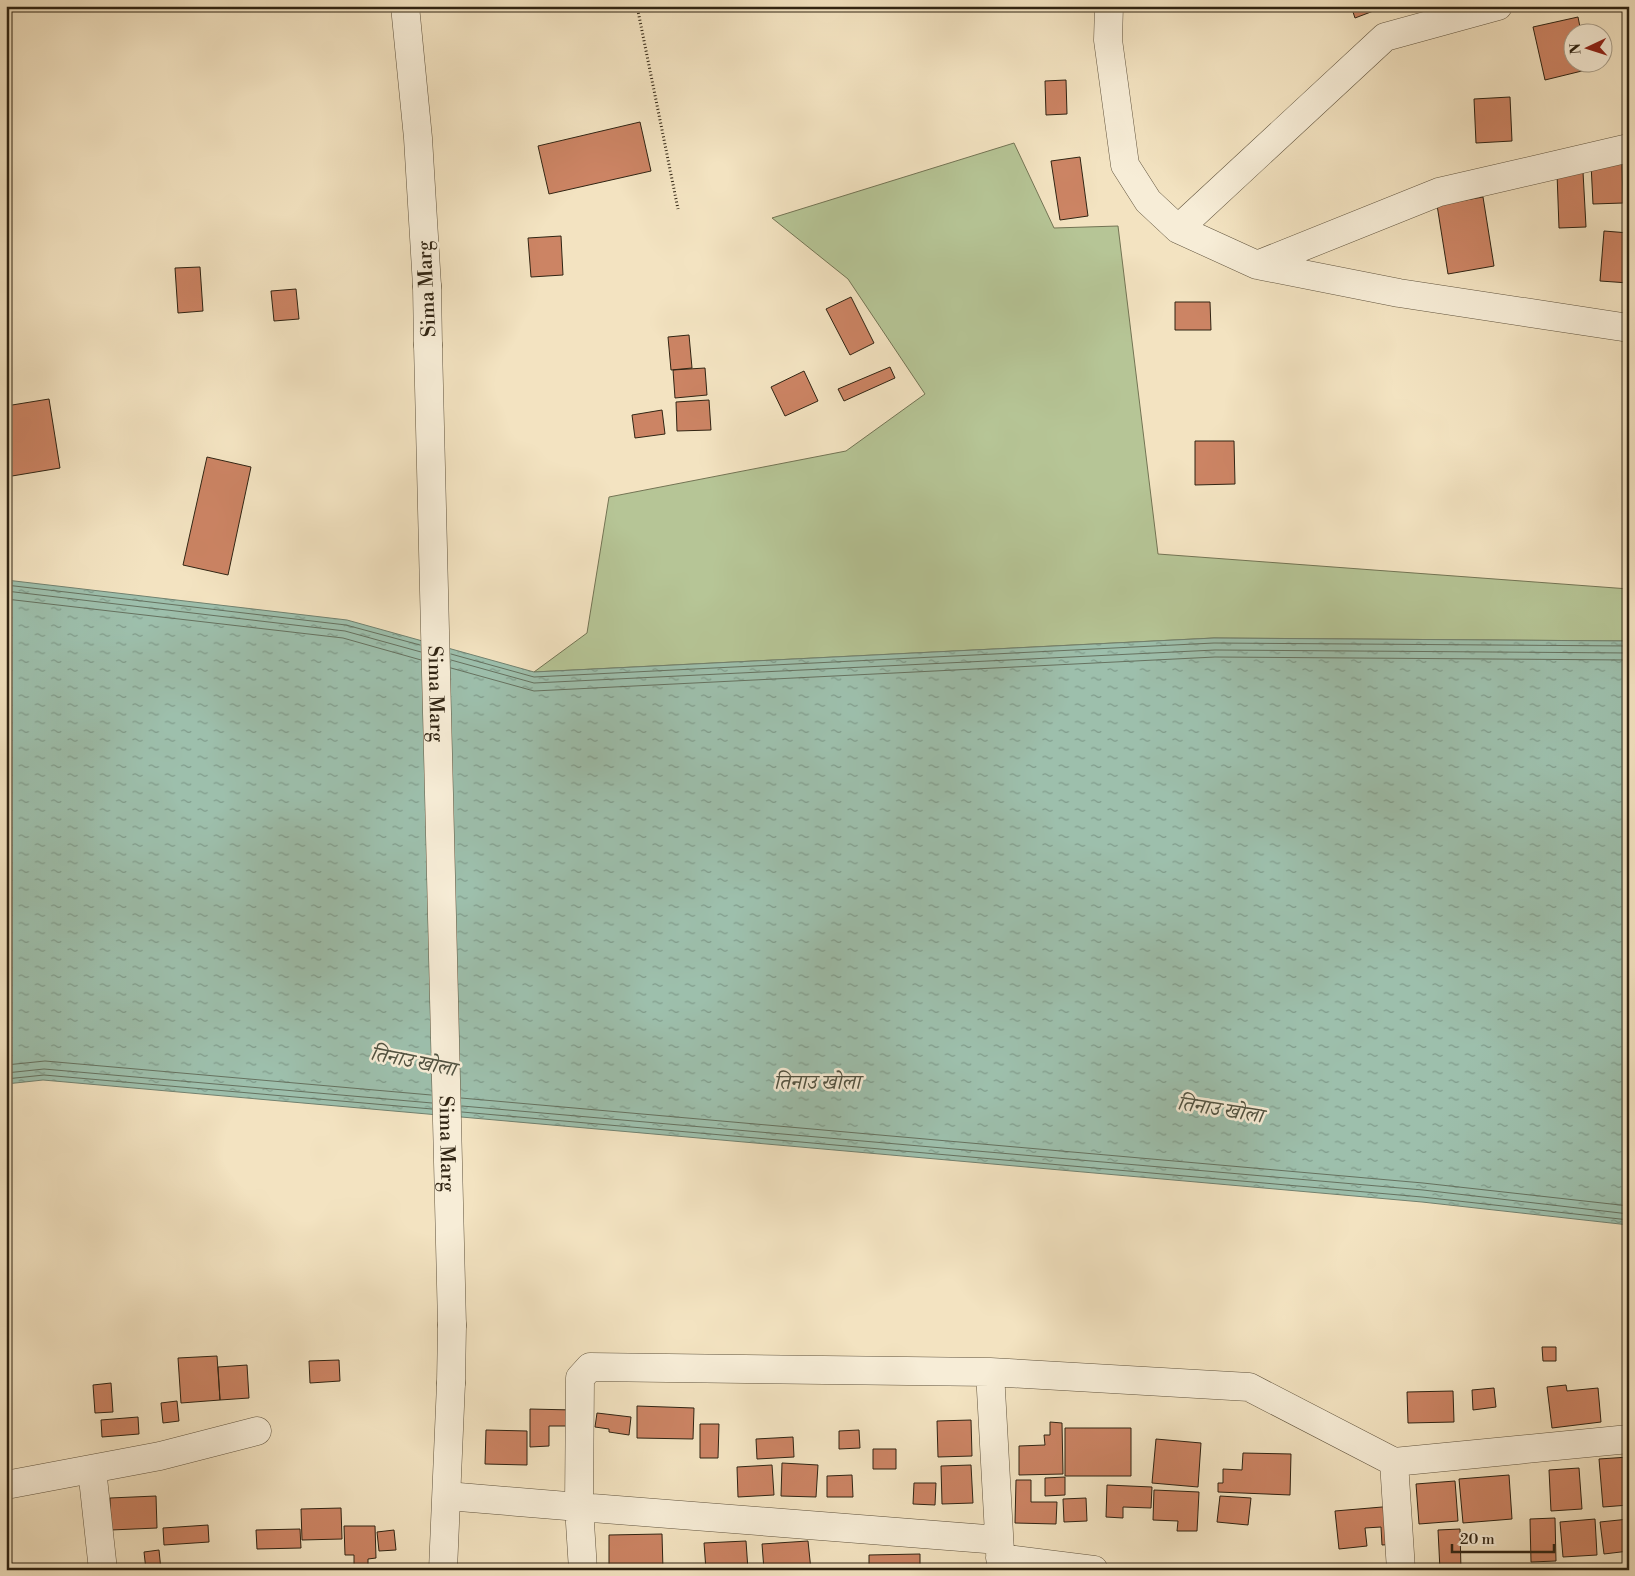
<svg xmlns="http://www.w3.org/2000/svg" width="1635" height="1576" font-family="'Libre Bodoni','Noto Serif Devanagari',serif">
  <style>
    .green { fill: #b6c596; stroke: #737454 }
    .water { fill: url(#water-ripples); stroke: #71816f }
    .lines { fill: none; stroke-linecap: round; stroke-linejoin: round }
    .shore { stroke: #667260; stroke-width: 1 }
    .building { fill: #cc8464; stroke: #302413 }
    .minor-casing { stroke: #61543e; stroke-width: 29 }
    .tertiary-casing { stroke: #61543e; stroke-width: 29 }
    .path { stroke: #302413; stroke-width: 3; stroke-dasharray: 1 2.5; stroke-linecap: butt }
    .minor { stroke: #f7edd7; stroke-width: 28 }
    .tertiary { stroke: #f7edd7; stroke-width: 28 }
    .labels { text-anchor: middle; stroke-width: 5; stroke-linejoin: round; paint-order: stroke }
    .street-label { font-size: 20px; fill: #302413; stroke: #f7edd7 }
    .water-label { font-size: 21px; font-style: italic; fill: #515241; stroke: #f7edd7 }
  </style>
  <defs>
    <pattern id="water-ripples" width="26" height="14" patternUnits="userSpaceOnUse" patternTransform="scale(1.25)"><rect width="26" height="14" fill="#9dbfac"/><path d="M2 4q2-2 4 0t4 0M15 11q2-2 4 0t4 0" fill="none" stroke="#809b8b"/></pattern>
  </defs>
  <rect width="100%" height="100%" fill="#f3e3c1"/>
  <filter id="stains"><feTurbulence type="fractalNoise" baseFrequency=".004" numOctaves="4"/><feColorMatrix values="0 0 0 0 .2 0 0 0 0 .09 0 0 0 0 .02 0 0 0 .5 -.17"/></filter>
  <radialGradient id="worn" r=".72"><stop offset=".6" stop-color="#630" stop-opacity="0"/><stop offset="1" stop-color="#630" stop-opacity=".3"/></radialGradient>
  <path class="green" d="M1014,143L1054,228L1118,226L1158,554L1629,589V641L1214,638L534,672L587,633L609,497L846,451L925,394L848,279L772,218Z"/>
  <path class="water" d="M6,580L347,620L534,672L1214,638L1629,641V1225L1422,1202L43,1080L6,1084Z"/>
  <g class="lines">
    <path class="shore" d="M6,585L346,625L420,645
      M6,591L345,631L421,652
      M6,599L343,638L421,660
      M451,654L534,677L1214,643L1629,646
      M451,660L534,683L1215,650L1629,653
      M451,668L534,691L1215,657L1629,660
      M6,1065L45,1061L431,1095
      M6,1073L44,1069L432,1103
      M6,1079L44,1075L432,1109
      M461,1098L1423,1183L1629,1206
      M462,1106L1423,1190L1629,1214
      M462,1112L1422,1197L1629,1220"/>
  </g>
  <path class="building" d="M1351,6H1384V7L1355,18Z
    M1578,17L1581,32H1572V62H1588L1590,69L1545,80L1533,27Z
    M1066,80L1067,114L1046,115L1045,81Z
    M1510,97L1512,141L1476,143L1474,99Z
    M640,122L651,171L549,194L538,146Z
    M1080,157L1088,216L1060,220L1051,161Z
    M1622,163L1623,203L1593,204L1591,164Z
    M1583,172L1586,227L1559,228L1557,173Z
    M1483,197L1494,266L1448,274L1437,205Z
    M1604,231L1629,233V283L1600,281Z
    M561,236L563,275L531,277L528,238Z
    M200,267L203,311L178,313L175,268Z
    M296,289L299,319L274,321L271,291Z
    M851,297L874,343L850,355L826,309Z
    M1175,302H1210L1211,330H1175Z
    M689,335L692,368L671,370L668,337Z
    M890,367L895,378L844,401L838,389Z
    M705,368L707,395L675,398L673,370Z
    M804,371L818,401L785,416L771,387Z
    M49,399L60,468L6,477V406Z
    M709,400L711,430L677,431L676,402Z
    M662,410L665,434L635,438L632,415Z
    M1195,441H1234L1235,484L1195,485Z
    M207,457L251,467L228,575L183,565Z
    M1542,1347H1556V1361H1543Z
    M217,1356L220,1400L181,1403L178,1358Z
    M339,1360L340,1381L310,1383L309,1361Z
    M247,1365L249,1398L220,1400L218,1367Z
    M111,1383L113,1412L95,1413L93,1385Z
    M1566,1385L1567,1391L1598,1388L1601,1422L1552,1428L1547,1387Z
    M1494,1388L1496,1407L1473,1410L1472,1390Z
    M1453,1391L1454,1422L1408,1423L1407,1392Z
    M177,1401L179,1421L163,1423L161,1403Z
    M637,1406L694,1408L693,1439L637,1438Z
    M530,1409L573,1410V1426H549V1446L530,1447Z
    M597,1413L631,1417L629,1435L609,1432V1429L595,1427Z
    M138,1417L139,1434L102,1437L101,1420Z
    M971,1420L972,1456L938,1457L937,1421Z
    M1050,1422L1062,1423L1063,1474L1019,1475V1446L1045,1445L1044,1435H1050Z
    M700,1424H719L718,1458H700Z
    M1065,1428H1131V1476H1065Z
    M486,1430L527,1431V1465L485,1464Z
    M859,1430L860,1448L839,1449V1431Z
    M793,1437L794,1457L757,1459L756,1439Z
    M1156,1439L1201,1443L1198,1487L1152,1483Z
    M873,1449H896V1469H873Z
    M1243,1453L1291,1454L1290,1495L1218,1492V1483H1223V1469L1242,1470Z
    M1629,1457V1505L1603,1507L1599,1459Z
    M782,1463L818,1465L816,1497L781,1496Z
    M772,1465L774,1495L738,1497L737,1467Z
    M971,1465L973,1503L942,1504L941,1466Z
    M1579,1468L1582,1509L1551,1511L1549,1470Z
    M852,1475L853,1497H827V1476Z
    M1509,1475L1512,1519L1463,1523L1459,1479Z
    M1065,1477V1495L1045,1496V1478Z
    M1016,1480H1031V1502H1057L1056,1524L1015,1523Z
    M1455,1481L1458,1521L1419,1524L1416,1484Z
    M914,1483H936L935,1505L913,1504Z
    M1107,1485L1152,1487L1151,1508L1123,1507V1518L1106,1517Z
    M1154,1490L1199,1492L1197,1531H1177L1178,1521L1153,1520Z
    M156,1496L157,1528L111,1530L110,1498Z
    M1220,1496L1251,1498L1248,1525L1217,1522Z
    M1086,1498L1087,1521L1064,1522L1063,1499Z
    M1394,1506L1398,1544L1382,1545L1381,1527L1365,1528L1367,1546L1339,1549L1335,1511Z
    M341,1508L342,1539L302,1540L301,1509Z
    M1555,1518L1556,1561L1531,1562L1530,1519Z
    M1595,1519L1597,1555L1563,1557L1560,1522Z
    M1629,1519V1551L1604,1554L1600,1522Z
    M208,1525L209,1542L164,1545L163,1528Z
    M344,1526H375L376,1558L368,1559V1570H354V1555H345Z
    M300,1529L301,1548L257,1549L256,1530Z
    M1460,1529L1461,1570H1440L1438,1530Z
    M394,1530L396,1550L379,1551L377,1532Z
    M662,1534L663,1570H609V1535Z
    M746,1541L748,1570H706L704,1543Z
    M808,1541L811,1570H764L762,1544Z
    M159,1550L161,1570H146L144,1552Z
    M920,1554V1570H869V1555Z"/>
  <g class="lines">
    <defs>
      <path id="minor" d="M1109,6L1108,40L1125,165L1148,201L1178,229L1257,265L1399,293L1629,328
        M1178,229L1385,37L1498,6
        M1257,265L1439,192L1629,148
        M427,286L428,345
        M990,1372L1001,1570
        M451,1383L452,1325
        M1394,1462L1401,1570
        M92,1469L103,1570
        M6,1485L160,1456L257,1431
        M447,1496L579,1507L580,1378L590,1367L990,1372L1249,1387L1394,1462L1629,1439
        M1000,1558L1094,1570
        M583,1570L579,1507L999,1540"/>
      <g id="tertiary">
        <path d="M405,6L418,138L427,286"/>
        <path id="s1" d="M428,345L452,1325"/>
        <path d="M443,1570L451,1383"/>
      </g>
    </defs>
    <use href="#minor" class="minor-casing"/>
    <use href="#tertiary" class="tertiary-casing"/>
    <path class="path" d="M637,6L678,209"/>
    <use href="#minor" class="minor"/>
    <use href="#tertiary" class="tertiary"/>
  </g>
  <g class="labels">
    <g class="street-label">
      <text transform="translate(426 289) rotate(-93)" y="7">Sima Marg</text>
      <text dy="7" stroke="none"><textPath href="#s1" startOffset="349">Sima Marg</textPath></text>
      <text dy="7" stroke="none"><textPath href="#s1" startOffset="799">Sima Marg</textPath></text>
    </g>
    <g class="water-label">
      <text transform="translate(413 1061) rotate(11)" y="7">तिनाउ खोला</text>
      <text x="817" y="1089">तिनाउ खोला</text>
      <text transform="translate(1220 1109) rotate(9)" y="7">तिनाउ खोला</text>
    </g>
  </g>
  <rect width="1635" height="1576" fill="none" stroke="#f3e3c1" stroke-width="25"/>
  <rect x="8" y="8" width="1620" height="1561" fill="none" stroke="#302413" stroke-width="2.5"/>
  <rect x="12" y="12" width="1610" height="1551" fill="none" stroke="#302413"/>
  <g transform="translate(1588 48) rotate(266)"><circle r="24" fill="#f7edd7" stroke="#a79d89"/>
  <path d="M0-4L9 19L0 12L-9 19Z" fill="#8f2418"/>
  <text y="-8" font-size="14" font-weight="bold" text-anchor="middle" fill="#302413">N</text>
  </g>
  <path d="M1452 1544v8h102v-8" fill="none" stroke="#302413" stroke-width="2.5"/>
  <text x="1460" y="1544" font-size="15" fill="#302413" stroke="#f7edd7" stroke-width="4" paint-order="stroke">20 m</text>
  <rect width="100%" height="100%" filter="url(#stains)"/>
  <rect width="100%" height="100%" fill="url(#worn)"/>
</svg>
